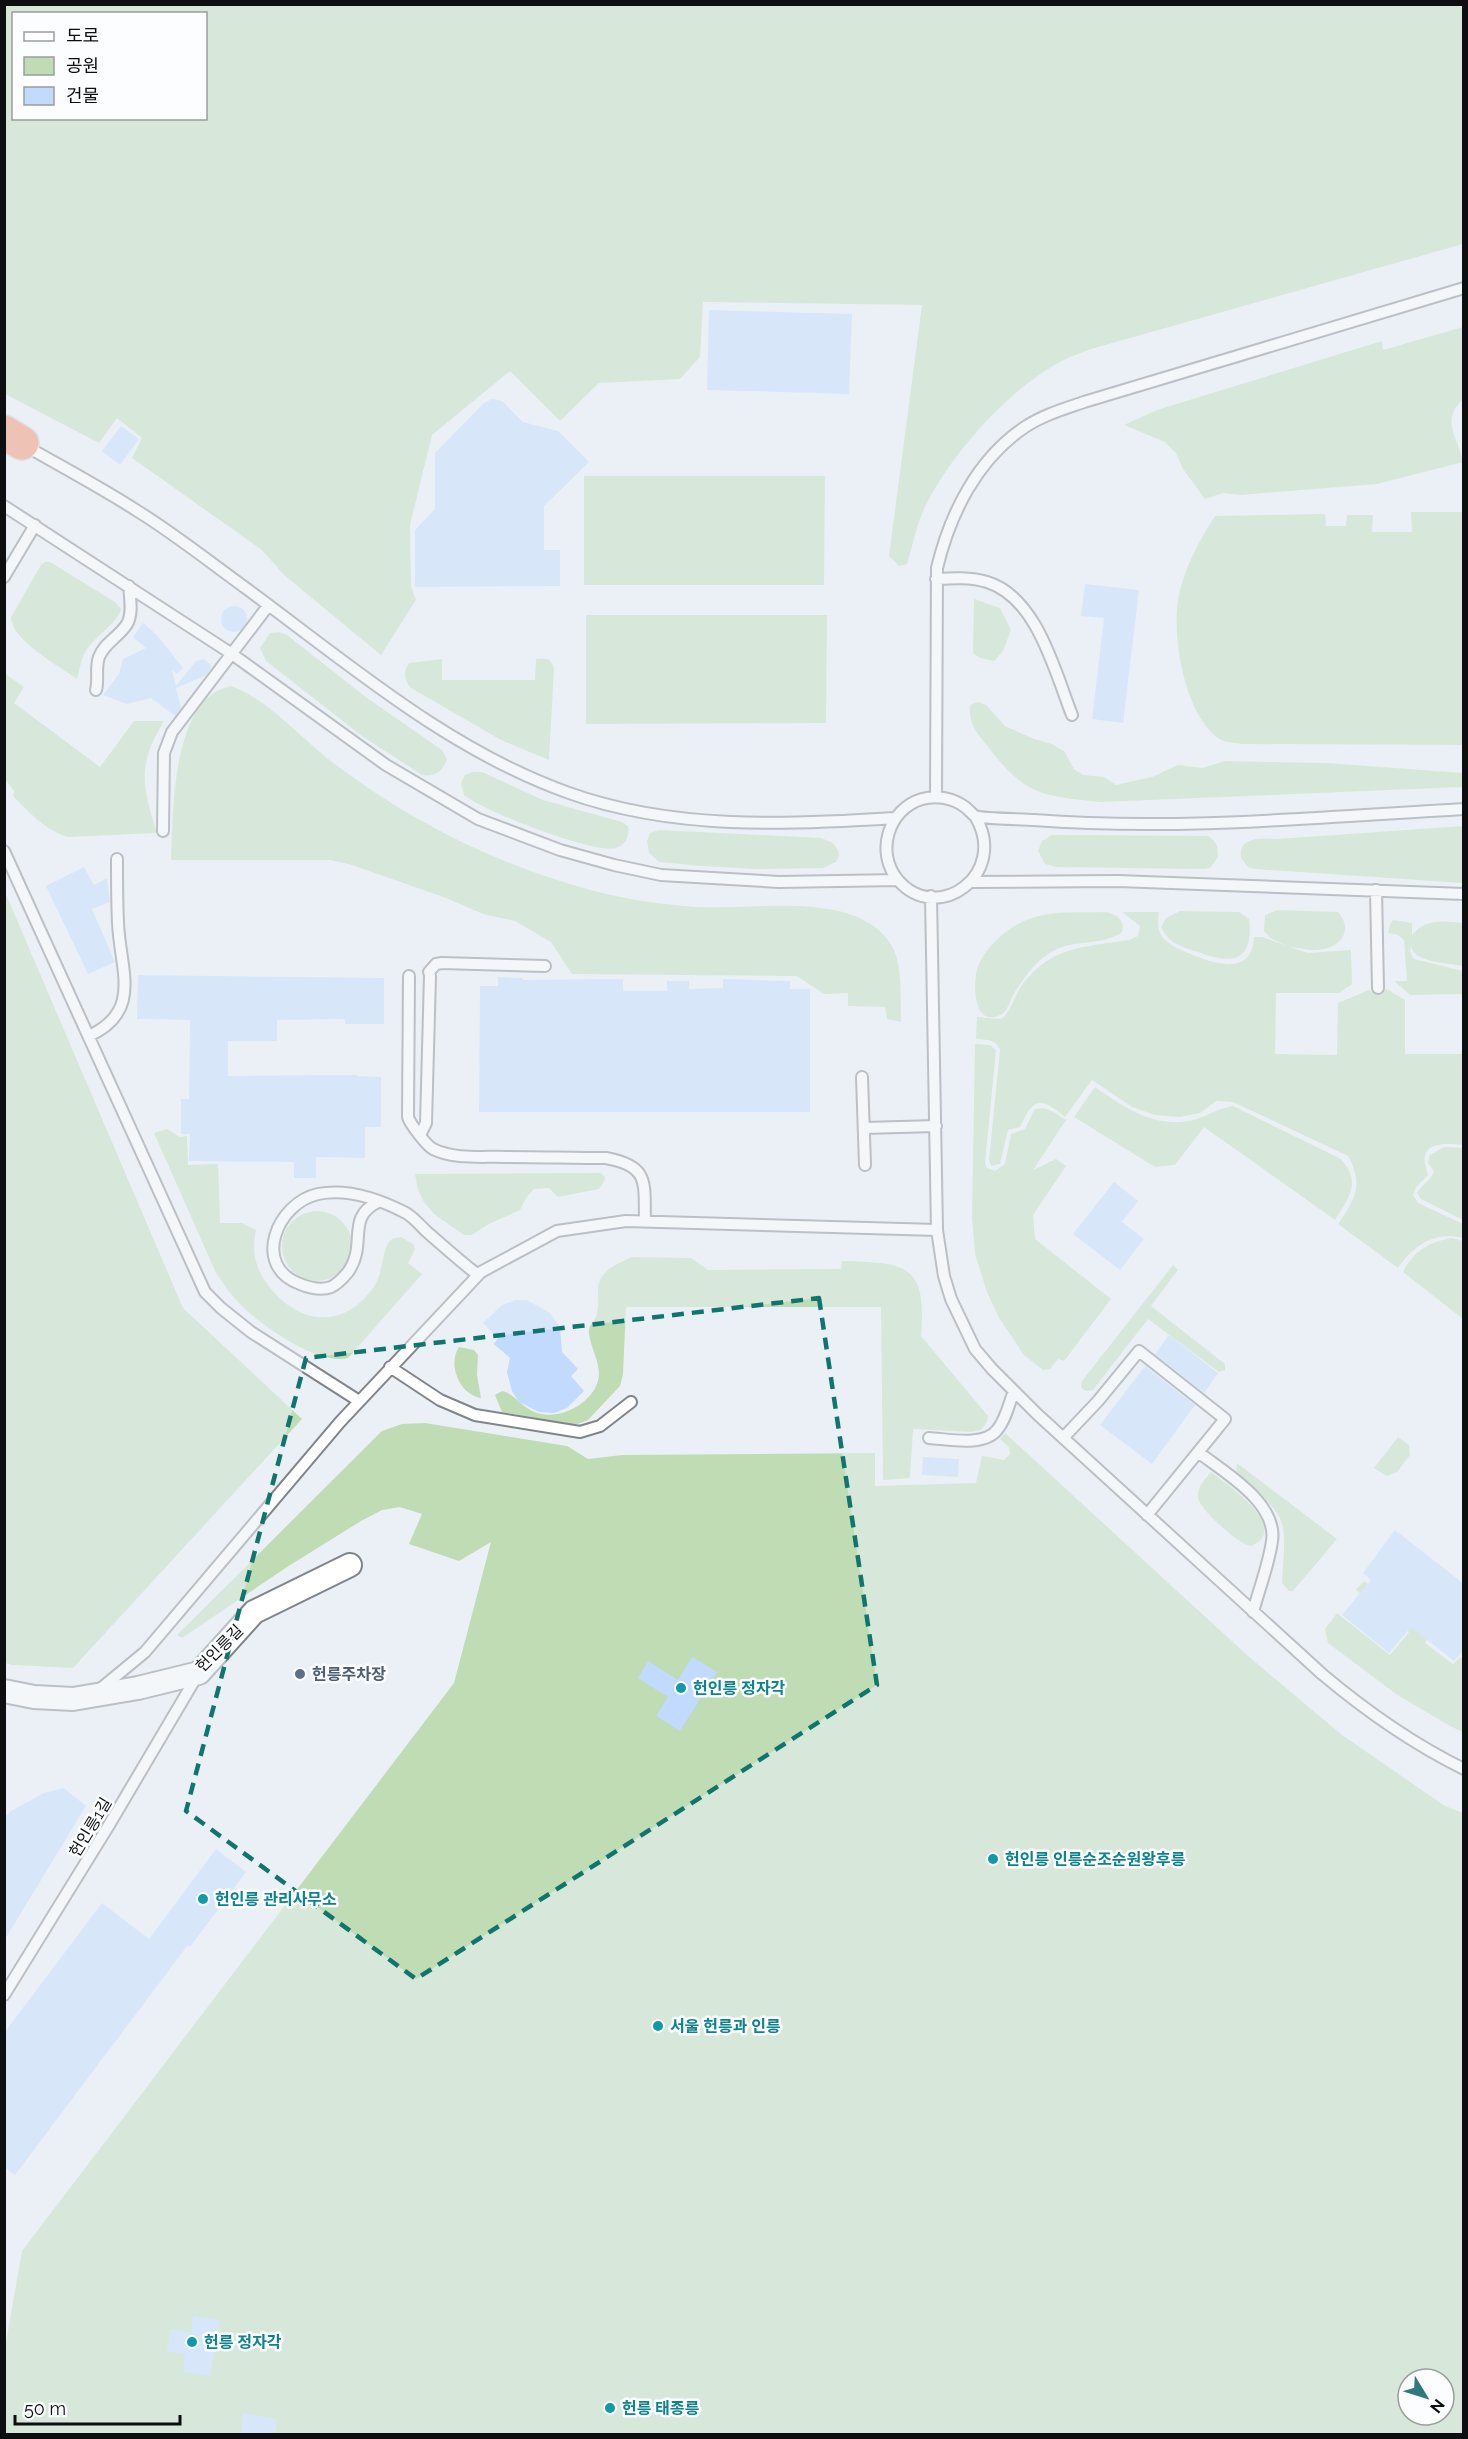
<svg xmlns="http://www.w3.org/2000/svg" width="1468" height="2439" font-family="Raleway,'Noto Sans KR',sans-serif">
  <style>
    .green { fill: #bfdcb5; fill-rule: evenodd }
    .building { fill: #c1dafd }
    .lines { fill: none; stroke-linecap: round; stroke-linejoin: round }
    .service-casing { stroke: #81858a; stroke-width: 14 }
    .minor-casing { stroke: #81858a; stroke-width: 26 }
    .trunk-casing { stroke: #cecfcf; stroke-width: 36 }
    .service { stroke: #fff; stroke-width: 10 }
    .minor { stroke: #fff; stroke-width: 22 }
    .trunk { stroke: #f28a67; stroke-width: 33 }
    .marked { fill: none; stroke: #0f766e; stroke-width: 4.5; stroke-dasharray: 12 8; stroke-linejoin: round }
    .service-dot { fill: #5c6f8a; stroke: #fcfdfe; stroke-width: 2 }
    .culture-dot { fill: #0f9aa8; stroke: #fcfdfe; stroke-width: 2 }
    .labels { text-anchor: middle; stroke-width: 5; stroke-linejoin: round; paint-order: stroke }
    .street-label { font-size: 16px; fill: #0c0e10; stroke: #fcfdfe }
    .service-label { font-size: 16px; font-weight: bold; fill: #4e5e75; stroke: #fcfdfe; text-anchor: start }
    .culture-label { font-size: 16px; font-weight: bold; fill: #0d838f; stroke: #fcfdfe; text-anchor: start }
  </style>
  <rect width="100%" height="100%" fill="#ebf0f6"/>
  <path class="green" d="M4,5H1463V244L1091,349C1081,353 1071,356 1062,361C1010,388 953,452 927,503C917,521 913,545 907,564L899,566L889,556L922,305L703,302L700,357L680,379L599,383L560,421L510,371L432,435L410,525L411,586L416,600L381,655L284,575L262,550L132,458L142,438L117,418L99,443L5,394ZM14,14H206V118H14Z
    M1463,327V399C1440,421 1458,437 1463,462L1377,484L1240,495L1223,493L1205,499L1183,469L1176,453L1165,442L1124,425L1157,410L1382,341L1383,350Z
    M584,476H825L824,585H584Z
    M1411,512H1463V745L1244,744C1237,743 1228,743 1221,740C1185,718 1172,638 1178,600C1183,570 1199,541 1215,516L1325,514L1326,526H1346L1347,515H1373L1372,532H1412Z
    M45,562H50L115,602L121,609C119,621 96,636 88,648C81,657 80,668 77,679C59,666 11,640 11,617L41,565Z
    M974,599L1000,608L1011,630L1003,651L994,661L980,658L973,653Z
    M586,615H827L826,723L586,724Z
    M279,632L287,635L367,698L442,750L447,759C443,771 435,777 422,775L362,736L266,661L260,648L270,633Z
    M442,659V680H535L536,659C545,658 552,658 554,669L549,760L501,740L411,688C404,680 403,672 409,663Z
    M4,673L24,687L14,703L100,767L134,721H164C137,766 142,785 157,833L68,837C46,831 29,812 13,796L14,791L5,779Z
    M231,686C270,700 303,741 336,765C412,822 496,864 587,889C622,899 658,904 695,907C750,911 864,887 894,950C903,971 900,999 901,1022L887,1019L885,1007L848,1006V993L824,994L797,976L572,974L551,942L515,921L483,914L446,898L352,865L331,860H171C173,814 171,697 231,686Z
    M978,702L986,705L1005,726L1034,739L1052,744L1064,751L1074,769L1083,775L1104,777L1116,785L1152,777L1178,765L1202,768L1225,761L1326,763L1463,773V787L1101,802C1042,796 1025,795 988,747C977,733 968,723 970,705Z
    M472,772H482L543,800L622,822L628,826C630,835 626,845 616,848C593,854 483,811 464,795L461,783L465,775Z
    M1463,826V883L1254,869L1248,867L1241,858C1238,836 1262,838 1277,839Z
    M659,830L821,838L833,843L838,850L839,856L836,862L823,868L756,869L702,866L659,862L649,853L647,841L650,833Z
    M1052,835L1208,836C1217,841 1218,848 1218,857L1210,868L1204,869L1056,867L1045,864L1038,851L1042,841Z
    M5,892L183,1308L302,1419L73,1668L12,1665L5,1663Z
    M1278,910L1338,912C1355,931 1339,949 1317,950C1308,951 1297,947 1289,947L1308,953L1351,950L1352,984L1339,993H1276L1275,1054L1337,1055L1338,1003L1369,990L1376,994L1387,989L1405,1000V1054H1463V1145C1451,1144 1428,1141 1425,1156C1423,1162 1427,1169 1428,1175L1416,1187L1413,1195L1418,1203L1463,1224V1238C1434,1231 1414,1245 1398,1268L1338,1224C1355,1200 1364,1185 1348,1156L1233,1102L1216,1101L1200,1113L1180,1117L1155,1115L1132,1107L1092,1080L1065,1117C1040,1096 1033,1098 1020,1127L1008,1130L1000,1164L991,1166L989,1160L1000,1050C996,1039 987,1040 976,1039L977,1017L1000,1019L1004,1017C1012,1008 1015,995 1022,985C1051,946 1084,947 1129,940L1138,936L1140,926L1122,912H1159C1158,921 1157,927 1161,935C1167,944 1179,949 1188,953C1212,963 1252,978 1254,937H1263L1287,946L1270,938L1264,931L1265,915Z
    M1180,911L1239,912L1249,919C1254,962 1232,965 1198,952C1182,947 1168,943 1161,927L1166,918Z
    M1106,912C1117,915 1125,919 1122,932C1103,946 1074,939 1053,951C1035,961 1024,978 1013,995C1010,1001 1008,1010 1002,1014C972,1031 972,979 979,964C988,944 1010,926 1029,919C1053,910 1081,913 1106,912Z
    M1393,920L1412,923V935C1425,918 1444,921 1463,923V966C1449,963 1414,963 1411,946L1410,952L1414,959L1463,971V994L1410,995L1394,981H1407L1404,940L1398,935L1388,933L1390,925Z
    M975,1044L990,1045L996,1050L985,1163L987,1168L995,1171L1005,1164L1011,1134L1025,1129L1034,1110C1047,1105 1055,1113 1066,1120L1033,1170L1056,1159L1066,1166L1033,1215L1035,1239L1111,1299L1064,1361L1058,1359L1050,1369L1043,1370L1024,1355L998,1316L987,1292L975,1254L972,1218Z
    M1095,1087C1125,1108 1155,1129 1194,1120C1208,1116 1218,1108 1233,1106L1341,1159C1361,1182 1350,1197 1335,1220L1204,1127L1175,1165L1155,1167L1074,1117Z
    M167,1129L180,1137L187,1136L188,1165L218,1164L220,1223H242L256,1230C252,1250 254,1265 266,1282C296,1325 344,1332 375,1285C383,1272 382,1252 389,1242C393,1237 396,1238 401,1237L413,1244L415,1249L408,1263L422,1274L348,1358C318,1365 267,1329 245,1309C234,1299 225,1286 216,1273L154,1133Z
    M1444,1147L1463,1148V1220L1421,1199L1417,1193C1422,1184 1431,1181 1434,1171L1428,1163L1430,1155Z
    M601,1173L605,1177L604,1182L599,1189L558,1197L549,1188L534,1189L526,1198L520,1210L489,1224L472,1235H464L434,1214L424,1202L418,1190L415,1174Z
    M282 1246a35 35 0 1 1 70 0a35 35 0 1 1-70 0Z
    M1452,1238L1463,1241V1319L1403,1272C1413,1251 1429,1242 1452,1238Z
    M632,1257L691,1258L708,1270L841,1269L842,1261C906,1263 927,1263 921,1336L988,1416L987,1422L981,1430L971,1432L913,1429L910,1478L883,1480L881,1307H626L623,1374L620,1386L588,1420L575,1425L502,1412L495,1395L502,1391C516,1394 522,1410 541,1414C564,1419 598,1400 599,1374C599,1360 590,1346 589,1333C588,1324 596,1321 597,1313C599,1305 598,1298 598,1290C598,1271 617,1264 632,1257Z
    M1173,1265L1178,1270L1151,1306L1225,1364V1370L1219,1372L1148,1319L1093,1390L1085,1391L1081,1387L1082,1381Z
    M459,1347L474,1350L478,1355L477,1375L481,1398C460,1395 447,1365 459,1347Z
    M425,1423L567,1446L588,1459L622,1455L875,1453V1486L976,1483L982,1456L1004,1460L1010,1454L1009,1447L1000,1439L1005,1433L1248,1656L1342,1735L1445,1806L1463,1813V2434H5V2348L22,2251L454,1683L491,1542L459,1561L409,1544L422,1514L400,1507L382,1510L361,1521L287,1567L182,1638L177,1635L382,1431L402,1424ZM1408,2379H1444V2415H1408Z
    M1398,1437L1409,1445L1410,1455L1397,1472L1387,1476L1374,1468Z
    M1237,1463L1337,1539L1293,1591H1289L1282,1583C1286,1516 1290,1520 1238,1475L1236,1472Z
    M1211,1472C1226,1484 1293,1528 1251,1546C1239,1545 1198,1508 1198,1497C1197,1487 1205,1479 1211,1472Z
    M1364,1581L1432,1632L1425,1643L1453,1664L1460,1657L1463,1659V1732L1450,1726L1396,1694L1328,1643L1325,1629L1337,1613L1390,1655L1409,1632L1356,1590Z"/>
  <path class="building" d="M709,310L852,314L849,394L707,390Z
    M492,399L502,401L523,422L558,431L589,462L544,506V550H560V586L415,587V530L435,509V453L484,403Z
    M121,426L139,439L120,465L102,451Z
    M1085,584L1139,590L1123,723L1092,719L1104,618L1081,616Z
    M221 619a13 13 0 1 1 26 0a13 13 0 1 1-26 0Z
    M143,623L157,635L183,668L177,674L172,670L176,686L196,661L204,659L210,664L211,668L205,676L176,688L181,708L175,716L151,698L127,704L103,695L119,674L123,659L146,648L133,637Z
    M84,867L94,885L107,878L110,902L92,909L115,962L88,974L46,886Z
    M138,975L384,978V1024H345V1019L277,1020V1041H228V1076L357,1075V1076L381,1077V1127H365V1158L316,1157V1178H294V1162L189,1161L190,1134H181V1099H189L190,1020L137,1019Z
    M498,977L523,978V980L623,979V991H667V981H689V989L723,988V979L790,981V989H810V1112H479L480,986H498Z
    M1114,1182L1138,1201L1122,1222L1144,1239L1120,1270L1073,1234Z
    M515,1300H527L550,1313L560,1327L562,1352L578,1369L571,1376L584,1391L567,1408L554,1413L539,1412L519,1402L512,1391L507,1372L510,1358L494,1344L498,1338L483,1323L502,1305Z
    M1169,1335L1218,1373L1204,1393L1155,1354Z
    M1145,1366L1195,1405L1152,1464L1100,1425Z
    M923,1457L959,1459L958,1477L922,1475Z
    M1395,1530L1464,1584V1650L1454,1661L1411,1627L1389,1653L1342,1615L1371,1580L1363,1573Z
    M692,1657L717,1672L680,1731L656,1716L668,1697L638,1678L648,1661L678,1680Z
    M64,1788L86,1806L4,1941V1818L11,1811L44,1793Z
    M216,1849L246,1872L190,1947L188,1945L15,2175L4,2167V2033L102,1903L149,1939Z
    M193,2316L220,2320L210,2376L183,2372L185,2354L167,2351L171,2329L191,2332Z
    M243,2413L277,2419L275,2434H241Z"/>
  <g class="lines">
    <defs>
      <path id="service" d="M24,445C62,467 102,488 139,512C176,535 211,563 247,589C349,664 448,750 569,793C672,830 788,825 895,818
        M4,506L232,654L386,765L478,819L560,850L614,865L661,875L779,882L898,880
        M4,577L35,525
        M936,579C953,578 971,577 987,582C1037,597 1055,672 1072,715
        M96,690C99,679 95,668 99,657C105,642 119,637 127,624C133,614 130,598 129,586
        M936,797L937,568C950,514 977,459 1025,427C1043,415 1064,409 1084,402L1464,288
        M975,816C1010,874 937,926 898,880C875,853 888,809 922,799C937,795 953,798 965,807C968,809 972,814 975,816C982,819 1023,819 1034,820C1177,831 1321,817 1464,809
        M163,831L164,753L172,732L268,606
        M4,851L205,1292L221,1308L251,1332L359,1401
        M971,882L1118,881L1464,894
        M1376,890L1378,988
        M931,896L937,1230L944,1276L951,1299L975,1349L992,1369L1037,1414L1322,1674C1366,1711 1411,1743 1464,1769
        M429,972L436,964L442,963L545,966
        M409,976L408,1117C410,1124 427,1146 433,1149C455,1160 484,1156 507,1157C540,1157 573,1158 606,1158C650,1166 644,1183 645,1221
        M89,1036C143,1011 120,970 118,923C117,902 117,880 117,859
        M862,1077L865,1165
        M864,1128L936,1126
        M421,1133L426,1123L430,976
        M378,1202C345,1218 368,1244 348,1272C343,1278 338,1284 331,1287C321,1291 310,1288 300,1284C251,1266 277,1203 318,1194C348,1188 379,1199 406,1213C413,1217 420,1225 426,1231C443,1246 460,1261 478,1275
        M390,1367L440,1400L475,1415L580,1432L600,1426L631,1402
        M929,1438C948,1439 984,1447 997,1430C1006,1420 1009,1403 1014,1391
        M1063,1438L1098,1401L1139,1351L1225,1419L1147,1515
        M1198,1452C1224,1472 1278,1503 1272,1541C1269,1564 1259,1589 1253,1612
        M99,1690L145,1652L340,1422L481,1272L557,1231L626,1221L937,1230
        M4,1995L109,1825L197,1676"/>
      <path id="minor" d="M4,1691L34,1697L73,1699L138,1688L199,1673L254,1612L350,1565"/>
      <path id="trunk" d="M4,432L22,443"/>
    </defs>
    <use href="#service" class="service-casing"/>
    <use href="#minor" class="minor-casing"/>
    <use href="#trunk" class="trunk-casing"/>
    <use href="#service" class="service"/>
    <use href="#minor" class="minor"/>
    <use href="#trunk" class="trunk"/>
  </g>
  <path d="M0 0H1468V2439H0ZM819,1298L877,1685L416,1979L186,1811L306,1358Z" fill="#ebf0f6" fill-opacity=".55" fill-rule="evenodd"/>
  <path class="marked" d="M819,1298L877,1685L416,1979L186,1811L306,1358Z"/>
  <circle class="service-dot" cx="300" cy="1674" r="6"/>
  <g class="culture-dot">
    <circle cx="681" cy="1688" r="6"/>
    <circle cx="993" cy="1859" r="6"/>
    <circle cx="203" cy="1899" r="6"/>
    <circle cx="658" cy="2026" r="6"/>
    <circle cx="192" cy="2342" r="6"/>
    <circle cx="610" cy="2408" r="6"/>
  </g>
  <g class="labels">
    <g class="street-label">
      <text transform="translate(219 1648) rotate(-45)" y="6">헌인릉길</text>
      <text transform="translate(90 1827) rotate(-59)" y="6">헌인릉1길</text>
    </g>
    <g class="service-label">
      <text x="312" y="1680">헌릉주차장</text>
    </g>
    <g class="culture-label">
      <text x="693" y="1694">헌인릉 정자각</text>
      <text x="1005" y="1865">헌인릉 인릉순조순원왕후릉</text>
      <text x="215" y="1905">헌인릉 관리사무소</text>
      <text x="670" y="2032">서울 헌릉과 인릉</text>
      <text x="204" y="2348">헌릉 정자각</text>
      <text x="622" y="2414">헌릉 태종릉</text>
    </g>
  </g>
  <rect width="1468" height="2439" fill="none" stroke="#0c0e10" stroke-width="12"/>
  <rect x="12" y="12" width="195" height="108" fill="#fcfdfe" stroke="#9c9d9f" stroke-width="1.5"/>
  <rect x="24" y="32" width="30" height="9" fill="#ffffff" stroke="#9c9d9f" stroke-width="1.5"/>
  <text x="66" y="42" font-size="18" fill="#0c0e10">도로</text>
  <rect x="24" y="57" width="30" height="18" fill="#bfdcb5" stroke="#9c9d9f" stroke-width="1.5"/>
  <text x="66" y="72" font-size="18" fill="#0c0e10">공원</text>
  <rect x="24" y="87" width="30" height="18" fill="#c1dafd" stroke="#9c9d9f" stroke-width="1.5"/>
  <text x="66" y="102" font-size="18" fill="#0c0e10">건물</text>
  <g transform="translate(1426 2397) rotate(128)"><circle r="28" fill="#fcfdfe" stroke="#9c9d9f" stroke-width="1.5"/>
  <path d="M0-4.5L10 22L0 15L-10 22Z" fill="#307a7d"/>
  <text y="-9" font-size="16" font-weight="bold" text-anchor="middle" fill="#0c0e10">N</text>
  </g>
  <path d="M15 2415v9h165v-9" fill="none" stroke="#0c0e10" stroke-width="3"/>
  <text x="24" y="2415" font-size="18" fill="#0c0e10" stroke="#fcfdfe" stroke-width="4.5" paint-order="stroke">50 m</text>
</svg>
